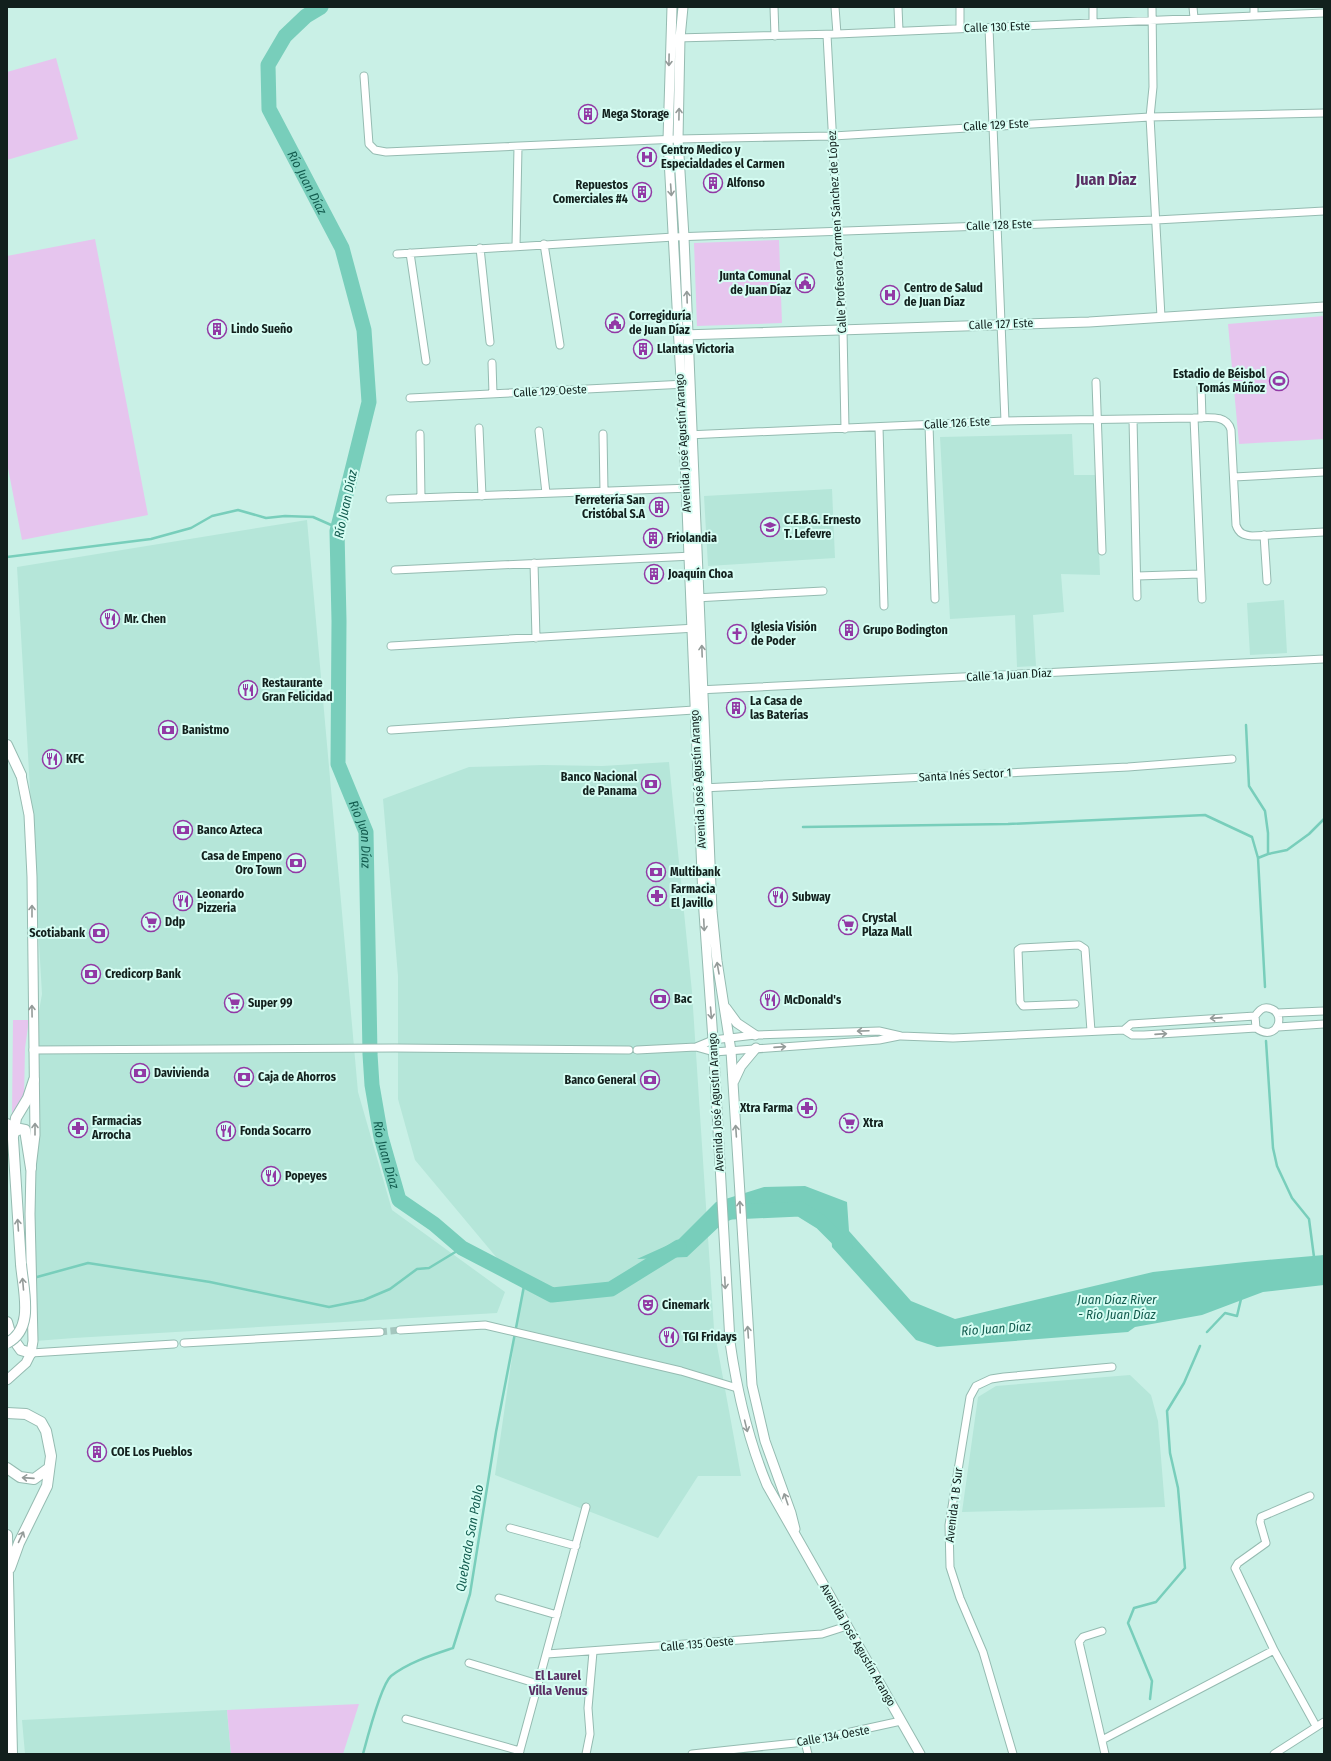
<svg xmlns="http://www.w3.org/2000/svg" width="1331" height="1761" font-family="'Fira Sans Condensed',sans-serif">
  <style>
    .built { fill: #b5e6d9 }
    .green { fill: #e6c5ee }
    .water { fill: #78cebb }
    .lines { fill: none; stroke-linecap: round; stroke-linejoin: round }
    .stream { stroke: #78cebb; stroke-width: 2.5 }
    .river { stroke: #78cebb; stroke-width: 15 }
    .street-tunnel { stroke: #a4c6be; stroke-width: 7; stroke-dasharray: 7 3.5; stroke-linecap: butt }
    .street-casing { stroke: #95bbb1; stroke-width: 9 }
    .secondary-casing { stroke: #95bbb1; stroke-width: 11 }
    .primary-casing { stroke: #95bbb1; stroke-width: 12 }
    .street { stroke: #fff; stroke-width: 7 }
    .secondary { stroke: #fff; stroke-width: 9 }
    .primary { stroke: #fff; stroke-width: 10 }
    .primary-bridge-casing { stroke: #95bbb1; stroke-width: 12; stroke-linecap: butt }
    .primary-bridge { stroke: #fff; stroke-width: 10 }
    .oneway { stroke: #949b99 }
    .labels { text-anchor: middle; stroke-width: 4; stroke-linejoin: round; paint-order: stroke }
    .street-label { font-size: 12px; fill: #12201d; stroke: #d6fdf3 }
    .poi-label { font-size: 12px; font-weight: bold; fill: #12201d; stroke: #d6fdf3; text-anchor: start }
    .water-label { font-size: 13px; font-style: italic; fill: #125b4e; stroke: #d6fdf3 }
    .neighbourhood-label { font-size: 13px; font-weight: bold; fill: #5b3065; stroke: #d6fdf3 }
    .district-label { font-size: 16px; font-weight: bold; fill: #5b3065; stroke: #d6fdf3 }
  </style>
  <rect width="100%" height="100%" fill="#c9f0e6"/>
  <path class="built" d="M1072,434L1074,475H1096L1100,575L1061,574L1064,612L1033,615L1036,666L1017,667L1015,615L950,619L940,437Z
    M832,489L835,558L708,566L704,496Z
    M307,520L358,1092L392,1210L505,1292L497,1313L74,1338L35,1341L32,1051L42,994L17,567Z
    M1284,600L1287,653L1250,655L1247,603Z
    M669,762L692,992L714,1329L741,1476H698L658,1538L495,1475L522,1288L415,1160L398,1099V976L383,799L469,767L543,765L602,766Z
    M1130,1375L1151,1395L1158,1421L1165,1507L962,1512L978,1397L996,1386Z
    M227,1710L231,1754H25L22,1720Z"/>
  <path class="green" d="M56,58L78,139L7,160V72Z
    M95,239L148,515L22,540L7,463V256Z
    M779,240L782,323L697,326L694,243Z
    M1324,316V439L1239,444L1228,324Z
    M13,1020H29L25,1048L24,1098L12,1117Z
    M359,1704L343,1754H231L227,1710Z"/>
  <path class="water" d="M805,1186L847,1202L849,1231L911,1301L955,1319L1153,1272L1245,1262L1324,1255V1285L1263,1292L1202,1315L1135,1327L1128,1332L937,1347L916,1340L832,1247L831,1228L808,1206L762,1205L722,1224L687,1257L637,1259L677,1241L716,1202L764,1187Z"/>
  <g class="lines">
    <path class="stream" d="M7,557L151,539L191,528L212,516L238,510L266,518L285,516L313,517L338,528
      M1246,725L1249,786L1265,811L1268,833V854L1258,858
      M803,827L1008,824L1205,815L1252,837L1258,858L1265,987
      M1268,854L1287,850L1309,834L1324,819
      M1266,1041L1273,1148L1277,1166L1292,1198L1309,1219L1314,1257
      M37,1277L88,1263L210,1282L329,1307L364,1300L390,1289L417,1269L429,1268L462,1248
      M1207,1332L1225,1313L1237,1316L1241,1299
      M1150,1699L1152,1681L1128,1623L1134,1608L1156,1602L1185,1568L1178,1488L1170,1453L1167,1411L1184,1383L1200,1346
      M363,1754C367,1739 381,1685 391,1676C409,1662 432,1655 453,1648L470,1594L496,1432L525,1281"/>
    <g class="river">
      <path id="s1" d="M321,7L306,16L285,36L268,65L269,109L342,248L364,330L369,402L337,531L339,621L338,764L366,832L370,1054L372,1085L381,1137L399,1200L434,1224L462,1248L552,1295L611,1289L679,1247"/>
      <path d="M732,1212L800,1209L821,1222L845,1246"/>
    </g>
    <path class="street-tunnel" d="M380,1332L400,1330"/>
    <defs>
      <path id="street" d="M774,7L775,36
        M835,7L837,34
        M898,7L899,31
        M960,7V28
        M1093,7V23
        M1152,7L1153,87L1150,117L1161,317
        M1193,7L1194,18
        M1254,7V16
        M989,28L1005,421
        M827,35L843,330L845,429
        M676,38L837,34L1324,13
        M364,76L369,144L375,150L386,152L678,139L833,136L1150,117L1324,113
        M544,244L560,345
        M516,246L518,147
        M480,248L490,342
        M410,253L426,361
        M397,254L674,237L1156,220L1324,211
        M492,363L493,394
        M1096,382L1102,551
        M1201,387L1202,418
        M410,398L686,384
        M1194,418L1202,599
        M1133,419L1137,597
        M929,425L935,599
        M879,427L884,606
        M479,428L482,496
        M539,431L546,493
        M420,434L421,498
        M603,434L604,491
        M687,435L1005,421L1194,418C1208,418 1227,414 1231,430L1236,525C1239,534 1244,535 1252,536L1324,532
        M1234,477L1324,472
        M390,499L691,488
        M1264,535L1267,581
        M534,563L536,638
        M395,570L693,556
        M1137,576L1200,574
        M695,598L823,591
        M391,646L696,628
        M698,690L1324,659
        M391,730L694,710
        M702,788L1128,767L1232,759
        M1075,1004L1023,1006L1020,1002L1018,950L1021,948L1079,945L1085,949L1091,1031
        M1277,1013L1324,1011
        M1278,1027L1324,1024
        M1124,1030L1132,1035H1144L1256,1028C1278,1044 1288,1011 1268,1008C1262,1007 1259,1011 1255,1016L1256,1028
        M696,1047L714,1052L879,1040L899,1036
        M33,1050L395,1048L629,1050
        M637,1050L696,1047L713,1040L755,1035L879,1031L901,1036L953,1038L1124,1030L1131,1024L1255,1016
        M400,1330L485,1325L681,1371L737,1388
        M184,1343L380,1332
        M31,1353L174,1344
        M1310,1496L1261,1517L1260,1522L1266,1543L1238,1563L1235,1568L1274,1650L1316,1726
        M510,1528L576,1546
        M499,1598L557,1615
        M1102,1631L1083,1637L1079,1642L1105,1754
        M547,1654L822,1634L847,1626
        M469,1663L538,1684
        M406,1719L520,1751
        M1102,1740L1274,1650
        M805,1742L808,1754
        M519,1754L586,1507
        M586,1754L590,1734L588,1708L593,1652
        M692,1754L805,1742L901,1721
        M1013,1754L983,1652L960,1598L950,1567L949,1525L970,1397L976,1386L991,1379L1004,1377L1112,1367
        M1274,1754L1324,1722"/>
      <path id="secondary" d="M672,7L668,140L684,435L703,898L713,1040L730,1342C737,1391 748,1439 767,1485L920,1754
        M683,7L680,38L678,139L684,237L712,911L717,961L731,1051L752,1385L765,1441L791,1513L795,1529
        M682,335L1089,322L1324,307
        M726,1008L737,1023L755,1035
        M734,1081L741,1066L756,1048
        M7,1380L26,1363L31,1353L33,1341L30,1214L31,1168L35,1135L32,877L29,815L21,775"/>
      <path id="primary" d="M7,745L21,775
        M7,1124L13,1139L21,1264
        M14,1132L20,1129L25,1130L31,1168
        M13,1137L16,1118L28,1098L34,1080
        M7,1322L11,1336L21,1350L31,1353
        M7,1413L26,1414L41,1422L46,1431L51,1456L47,1486L19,1543L10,1568
        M7,1468L20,1477L34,1479L49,1468
        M7,1535L12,1754"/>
    </defs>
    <use href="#street" class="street-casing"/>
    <use href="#secondary" class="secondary-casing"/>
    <use href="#primary" class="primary-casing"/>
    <use href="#street" class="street"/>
    <use href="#secondary" class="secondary"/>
    <use href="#primary" class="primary"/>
    <defs>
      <path id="primary-bridge" d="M7,1343C35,1329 23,1290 21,1264"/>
    </defs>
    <use href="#primary-bridge" class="primary-bridge-casing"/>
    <use href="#primary-bridge" class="primary-bridge"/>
  </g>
  <defs><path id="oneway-shaft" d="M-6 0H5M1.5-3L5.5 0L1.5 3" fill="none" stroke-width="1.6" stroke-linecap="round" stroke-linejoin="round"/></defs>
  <g class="oneway">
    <use href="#oneway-shaft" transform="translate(669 60) rotate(91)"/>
    <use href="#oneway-shaft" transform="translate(679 114) rotate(-89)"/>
    <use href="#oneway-shaft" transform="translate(671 190) rotate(86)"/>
    <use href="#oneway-shaft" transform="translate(687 297) rotate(-92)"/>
    <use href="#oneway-shaft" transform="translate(702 651) rotate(-92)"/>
    <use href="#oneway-shaft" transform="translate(32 911) rotate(-90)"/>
    <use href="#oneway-shaft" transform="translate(704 925) rotate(87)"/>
    <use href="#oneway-shaft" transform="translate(718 968) rotate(-100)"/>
    <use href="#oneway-shaft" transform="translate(32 1011) rotate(-91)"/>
    <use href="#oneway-shaft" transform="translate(711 1013) rotate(85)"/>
    <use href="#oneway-shaft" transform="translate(1216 1018) rotate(176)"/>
    <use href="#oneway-shaft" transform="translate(863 1031) rotate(178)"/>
    <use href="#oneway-shaft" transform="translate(1161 1034) rotate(-4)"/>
    <use href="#oneway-shaft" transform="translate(780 1047) rotate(-4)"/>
    <use href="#oneway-shaft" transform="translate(35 1129) rotate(-90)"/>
    <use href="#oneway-shaft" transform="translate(736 1131) rotate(-94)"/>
    <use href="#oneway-shaft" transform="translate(740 1207) rotate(-92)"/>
    <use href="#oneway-shaft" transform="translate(18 1225) rotate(-94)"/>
    <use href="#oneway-shaft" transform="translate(725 1283) rotate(87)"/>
    <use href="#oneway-shaft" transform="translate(23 1284) rotate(-95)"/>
    <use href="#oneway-shaft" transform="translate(748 1332) rotate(-94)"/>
    <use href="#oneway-shaft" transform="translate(746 1426) rotate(76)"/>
    <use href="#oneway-shaft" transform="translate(28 1478) rotate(-176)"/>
    <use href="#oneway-shaft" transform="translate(786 1499) rotate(-109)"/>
    <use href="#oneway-shaft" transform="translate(21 1537) rotate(-65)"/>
  </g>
  <defs>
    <symbol id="building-ring" viewBox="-11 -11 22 22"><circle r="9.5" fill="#d6fdf3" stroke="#9239a5" stroke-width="1.5"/><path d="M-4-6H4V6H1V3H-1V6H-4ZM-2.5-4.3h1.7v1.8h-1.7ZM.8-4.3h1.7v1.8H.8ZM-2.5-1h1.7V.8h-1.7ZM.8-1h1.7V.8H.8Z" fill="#9239a5"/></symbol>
    <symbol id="hospital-ring" viewBox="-11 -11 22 22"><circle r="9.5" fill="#d6fdf3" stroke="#9239a5" stroke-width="1.5"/><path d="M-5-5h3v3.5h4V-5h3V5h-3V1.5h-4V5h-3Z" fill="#9239a5"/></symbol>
    <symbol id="civic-ring" viewBox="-11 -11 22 22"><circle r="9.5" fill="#d6fdf3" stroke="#9239a5" stroke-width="1.5"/><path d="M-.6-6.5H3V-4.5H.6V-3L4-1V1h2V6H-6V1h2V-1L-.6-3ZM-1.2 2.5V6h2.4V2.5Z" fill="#9239a5"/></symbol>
    <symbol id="stadium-ring" viewBox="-11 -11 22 22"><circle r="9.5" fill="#d6fdf3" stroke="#9239a5" stroke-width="1.5"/><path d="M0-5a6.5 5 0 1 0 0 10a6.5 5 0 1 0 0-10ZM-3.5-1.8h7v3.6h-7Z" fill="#9239a5"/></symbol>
    <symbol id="school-ring" viewBox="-11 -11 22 22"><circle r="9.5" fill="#d6fdf3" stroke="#9239a5" stroke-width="1.5"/><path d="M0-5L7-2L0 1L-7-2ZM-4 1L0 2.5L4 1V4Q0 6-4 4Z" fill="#9239a5"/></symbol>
    <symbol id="restaurant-ring" viewBox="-11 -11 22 22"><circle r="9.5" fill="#d6fdf3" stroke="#9239a5" stroke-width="1.5"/><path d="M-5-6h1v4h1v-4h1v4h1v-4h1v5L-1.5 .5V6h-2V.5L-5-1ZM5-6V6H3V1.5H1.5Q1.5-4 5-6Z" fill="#9239a5"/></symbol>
    <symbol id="church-ring" viewBox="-11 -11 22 22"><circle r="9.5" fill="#d6fdf3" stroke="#9239a5" stroke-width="1.5"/><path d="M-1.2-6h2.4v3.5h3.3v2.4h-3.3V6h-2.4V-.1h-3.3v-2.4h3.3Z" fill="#9239a5"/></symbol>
    <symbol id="bank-ring" viewBox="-11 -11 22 22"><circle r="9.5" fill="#d6fdf3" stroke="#9239a5" stroke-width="1.5"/><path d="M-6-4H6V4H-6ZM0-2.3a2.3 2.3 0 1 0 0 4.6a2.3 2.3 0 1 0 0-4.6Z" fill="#9239a5"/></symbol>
    <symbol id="pharmacy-ring" viewBox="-11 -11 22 22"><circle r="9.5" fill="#d6fdf3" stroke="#9239a5" stroke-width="1.5"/><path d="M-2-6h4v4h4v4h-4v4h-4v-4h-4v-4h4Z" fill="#9239a5"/></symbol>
    <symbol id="supermarket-ring" viewBox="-11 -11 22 22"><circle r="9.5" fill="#d6fdf3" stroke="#9239a5" stroke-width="1.5"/><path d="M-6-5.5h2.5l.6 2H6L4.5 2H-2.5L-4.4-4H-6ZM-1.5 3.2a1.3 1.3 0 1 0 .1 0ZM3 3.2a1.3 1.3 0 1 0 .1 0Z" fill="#9239a5"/></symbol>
    <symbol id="theatre-ring" viewBox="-11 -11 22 22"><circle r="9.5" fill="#d6fdf3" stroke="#9239a5" stroke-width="1.5"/><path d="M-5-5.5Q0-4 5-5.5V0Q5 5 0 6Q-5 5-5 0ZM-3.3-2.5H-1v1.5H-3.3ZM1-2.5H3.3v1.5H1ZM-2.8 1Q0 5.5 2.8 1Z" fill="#9239a5"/></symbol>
  </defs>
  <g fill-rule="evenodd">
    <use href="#building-ring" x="577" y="103" width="22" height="22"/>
    <use href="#hospital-ring" x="636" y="146" width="22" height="22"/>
    <use href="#building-ring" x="702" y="172" width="22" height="22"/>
    <use href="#building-ring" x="631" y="181" width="22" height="22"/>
    <use href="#civic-ring" x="794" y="272" width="22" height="22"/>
    <use href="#hospital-ring" x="879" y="284" width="22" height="22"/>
    <use href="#civic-ring" x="604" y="312" width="22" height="22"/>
    <use href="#building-ring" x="206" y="318" width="22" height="22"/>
    <use href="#building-ring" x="632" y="338" width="22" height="22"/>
    <use href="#stadium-ring" x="1268" y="370" width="22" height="22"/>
    <use href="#building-ring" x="648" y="496" width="22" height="22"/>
    <use href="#school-ring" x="759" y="516" width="22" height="22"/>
    <use href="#building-ring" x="642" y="527" width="22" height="22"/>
    <use href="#building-ring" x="643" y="563" width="22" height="22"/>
    <use href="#restaurant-ring" x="99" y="608" width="22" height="22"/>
    <use href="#building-ring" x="838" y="619" width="22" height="22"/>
    <use href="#church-ring" x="726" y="623" width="22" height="22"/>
    <use href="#restaurant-ring" x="237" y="679" width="22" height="22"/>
    <use href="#building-ring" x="725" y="697" width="22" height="22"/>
    <use href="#bank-ring" x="157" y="719" width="22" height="22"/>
    <use href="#restaurant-ring" x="41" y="748" width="22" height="22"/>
    <use href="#bank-ring" x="640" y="773" width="22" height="22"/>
    <use href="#bank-ring" x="172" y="819" width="22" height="22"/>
    <use href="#bank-ring" x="285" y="852" width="22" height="22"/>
    <use href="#bank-ring" x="645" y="861" width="22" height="22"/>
    <use href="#pharmacy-ring" x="646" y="885" width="22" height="22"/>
    <use href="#restaurant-ring" x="767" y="886" width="22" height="22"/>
    <use href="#restaurant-ring" x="172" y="890" width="22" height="22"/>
    <use href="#supermarket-ring" x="140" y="911" width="22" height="22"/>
    <use href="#supermarket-ring" x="837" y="914" width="22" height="22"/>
    <use href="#bank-ring" x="88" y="922" width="22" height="22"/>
    <use href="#bank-ring" x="80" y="963" width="22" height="22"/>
    <use href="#bank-ring" x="649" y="988" width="22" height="22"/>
    <use href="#restaurant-ring" x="759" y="989" width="22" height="22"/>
    <use href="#supermarket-ring" x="223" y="992" width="22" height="22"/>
    <use href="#bank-ring" x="129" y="1062" width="22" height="22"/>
    <use href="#bank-ring" x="233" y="1066" width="22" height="22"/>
    <use href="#bank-ring" x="639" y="1069" width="22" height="22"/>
    <use href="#pharmacy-ring" x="796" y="1097" width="22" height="22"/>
    <use href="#supermarket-ring" x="838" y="1112" width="22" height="22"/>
    <use href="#pharmacy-ring" x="67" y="1117" width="22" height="22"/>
    <use href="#restaurant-ring" x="215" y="1120" width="22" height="22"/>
    <use href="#restaurant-ring" x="260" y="1165" width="22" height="22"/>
    <use href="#theatre-ring" x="637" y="1294" width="22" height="22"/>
    <use href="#restaurant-ring" x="658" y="1326" width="22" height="22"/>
    <use href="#building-ring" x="86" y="1441" width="22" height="22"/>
  </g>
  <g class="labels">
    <g class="street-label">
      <text transform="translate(997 27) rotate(-2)" y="4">Calle 130 Este</text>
      <text transform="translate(996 125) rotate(-3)" y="4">Calle 129 Este</text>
      <text transform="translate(999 225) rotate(-2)" y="4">Calle 128 Este</text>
      <text transform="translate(837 232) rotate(-93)" y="4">Calle Profesora Carmen Sánchez de López</text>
      <text transform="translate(1001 324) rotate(-2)" y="4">Calle 127 Este</text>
      <text transform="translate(550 391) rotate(-3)" y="4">Calle 129 Oeste</text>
      <text transform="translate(957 423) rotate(-3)" y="4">Calle 126 Este</text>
      <text transform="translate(683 443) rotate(-93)" y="4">Avenida José Agustín Arango</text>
      <text transform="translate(1009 675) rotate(-3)" y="4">Calle 1a Juan Díaz</text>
      <text transform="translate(965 775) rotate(-3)" y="4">Santa Inés Sector 1</text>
      <text transform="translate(698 779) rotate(-93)" y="4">Avenida José Agustín Arango</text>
      <text transform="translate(716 1102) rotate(-93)" y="4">Avenida José Agustín Arango</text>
      <text transform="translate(954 1505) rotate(-83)" y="4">Avenida 1 B Sur</text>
      <text transform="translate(697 1644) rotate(-5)" y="4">Calle 135 Oeste</text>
      <text transform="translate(858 1645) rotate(60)" y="4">Avenida José Agustín Arango</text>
      <text transform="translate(833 1736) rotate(-10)" y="4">Calle 134 Oeste</text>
    </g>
    <g class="poi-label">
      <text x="602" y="118">Mega Storage</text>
      <text x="661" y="154">Centro Medico y<tspan x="661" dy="14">Especialdades el Carmen</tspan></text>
      <text x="727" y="187">Alfonso</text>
      <text x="628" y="189" text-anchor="end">Repuestos<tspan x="628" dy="14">Comerciales #4</tspan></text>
      <text x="791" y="280" text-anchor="end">Junta Comunal<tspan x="791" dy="14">de Juan Díaz</tspan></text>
      <text x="904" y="292">Centro de Salud<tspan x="904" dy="14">de Juan Díaz</tspan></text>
      <text x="629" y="320">Corregiduría<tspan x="629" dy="14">de Juan Díaz</tspan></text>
      <text x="231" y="333">Lindo Sueño</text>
      <text x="657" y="353">Llantas Victoria</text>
      <text x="1265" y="378" text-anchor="end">Estadio de Béisbol<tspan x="1265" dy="14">Tomás Múñoz</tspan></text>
      <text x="645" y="504" text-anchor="end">Ferretería San<tspan x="645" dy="14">Cristóbal S.A</tspan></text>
      <text x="784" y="524">C.E.B.G. Ernesto<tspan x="784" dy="14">T. Lefevre</tspan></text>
      <text x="667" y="542">Friolandia</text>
      <text x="668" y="578">Joaquín Choa</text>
      <text x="124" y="623">Mr. Chen</text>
      <text x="751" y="631">Iglesia Visión<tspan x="751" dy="14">de Poder</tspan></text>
      <text x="863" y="634">Grupo Bodington</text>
      <text x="262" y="687">Restaurante<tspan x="262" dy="14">Gran Felicidad</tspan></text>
      <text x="750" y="705">La Casa de<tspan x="750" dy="14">las Baterías</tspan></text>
      <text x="182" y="734">Banistmo</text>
      <text x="66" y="763">KFC</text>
      <text x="637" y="781" text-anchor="end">Banco Nacional<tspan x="637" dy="14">de Panama</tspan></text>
      <text x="197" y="834">Banco Azteca</text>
      <text x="282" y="860" text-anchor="end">Casa de Empeno<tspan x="282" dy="14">Oro Town</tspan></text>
      <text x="670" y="876">Multibank</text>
      <text x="671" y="893">Farmacia<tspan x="671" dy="14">El Javillo</tspan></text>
      <text x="197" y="898">Leonardo<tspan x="197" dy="14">Pizzeria</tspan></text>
      <text x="792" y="901">Subway</text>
      <text x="862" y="922">Crystal<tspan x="862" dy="14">Plaza Mall</tspan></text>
      <text x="165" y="926">Ddp</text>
      <text x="85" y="937" text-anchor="end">Scotiabank</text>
      <text x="105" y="978">Credicorp Bank</text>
      <text x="674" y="1003">Bac</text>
      <text x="784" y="1004">McDonald's</text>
      <text x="248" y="1007">Super 99</text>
      <text x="154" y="1077">Davivienda</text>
      <text x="258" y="1081">Caja de Ahorros</text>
      <text x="636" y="1084" text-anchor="end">Banco General</text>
      <text x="793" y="1112" text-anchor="end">Xtra Farma</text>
      <text x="92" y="1125">Farmacias<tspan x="92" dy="14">Arrocha</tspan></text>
      <text x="863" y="1127">Xtra</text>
      <text x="240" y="1135">Fonda Socarro</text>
      <text x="285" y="1180">Popeyes</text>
      <text x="662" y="1309">Cinemark</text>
      <text x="683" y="1341">TGI Fridays</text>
      <text x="111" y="1456">COE Los Pueblos</text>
    </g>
    <g class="water-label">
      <text dy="5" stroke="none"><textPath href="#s1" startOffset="207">Río Juan Díaz</textPath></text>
      <text transform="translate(345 504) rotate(-78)" y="5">Río Juan Díaz</text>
      <text dy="5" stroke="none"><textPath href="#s1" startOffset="879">Río Juan Díaz</textPath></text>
      <text dy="5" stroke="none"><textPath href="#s1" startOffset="1202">Río Juan Díaz</textPath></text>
      <text x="1117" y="1304">Juan Díaz River<tspan x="1117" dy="15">- Río Juan Díaz</tspan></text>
      <text transform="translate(996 1328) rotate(-4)" y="5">Río Juan Díaz</text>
      <text transform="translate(469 1538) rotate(-80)" y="5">Quebrada San Pablo</text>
    </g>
    <g class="neighbourhood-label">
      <text x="558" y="1680">El Laurel<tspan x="558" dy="15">Villa Venus</tspan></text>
    </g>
    <g class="district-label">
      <text x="1106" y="185">Juan Díaz</text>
    </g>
  </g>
  <rect width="1331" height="1761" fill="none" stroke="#12201d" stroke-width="16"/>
</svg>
